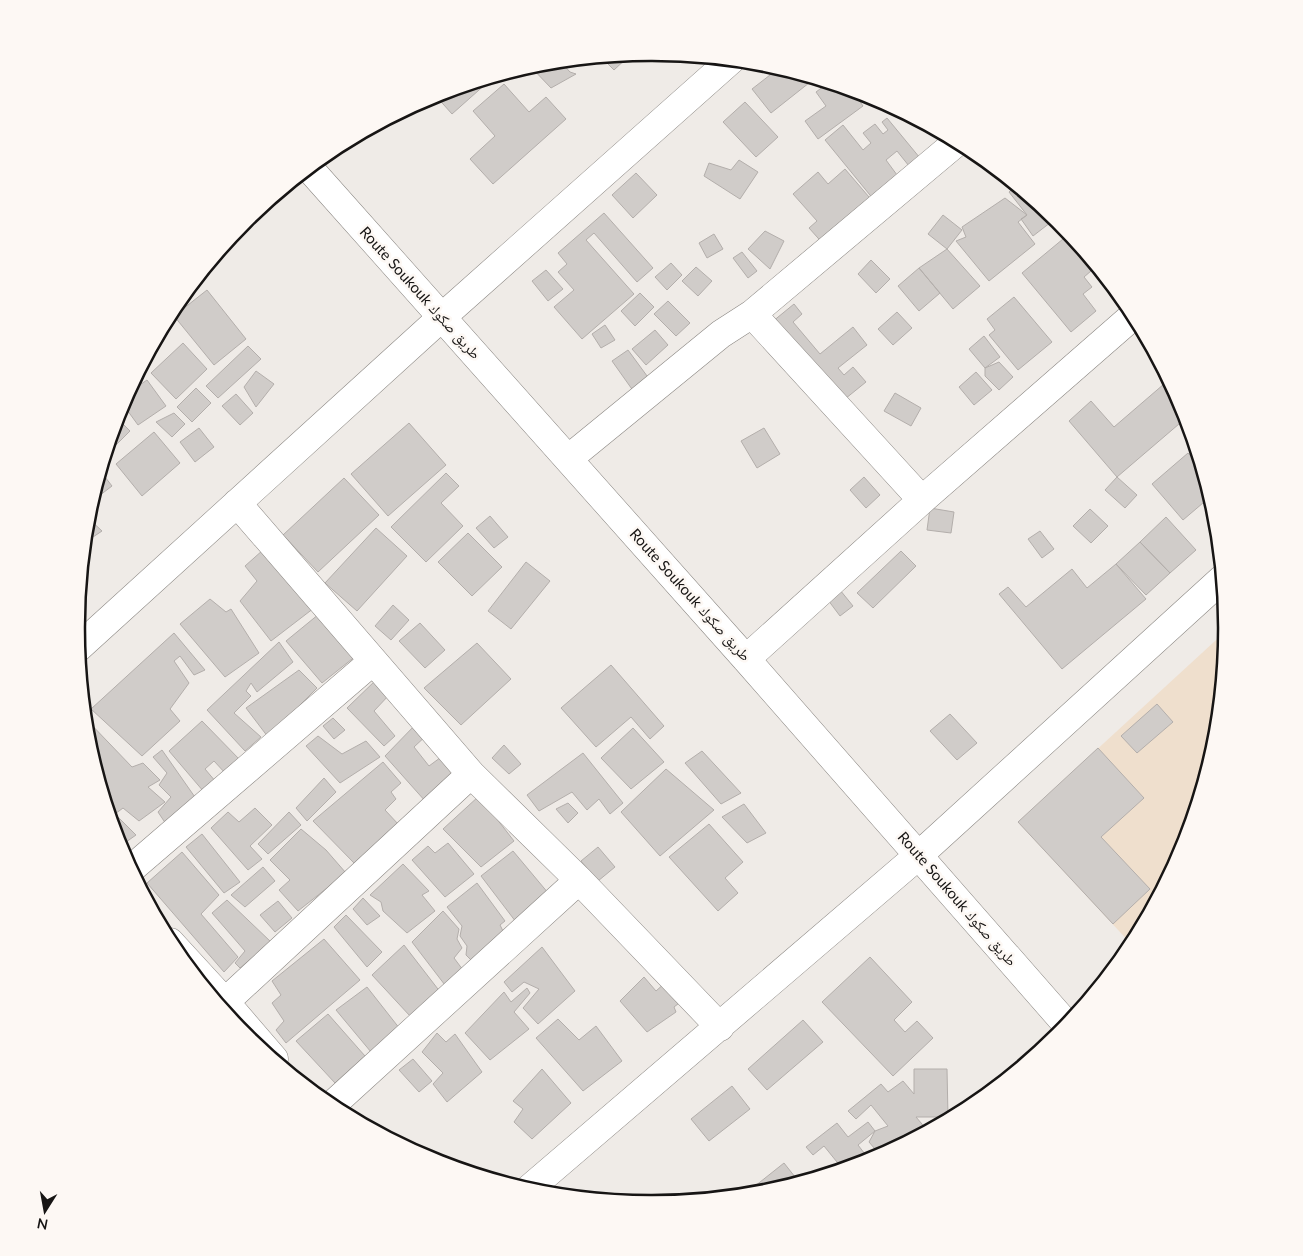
<svg xmlns="http://www.w3.org/2000/svg" width="1303" height="1256" font-family="Lato,'Noto Naskh Arabic',sans-serif">
  <style>
    .education { fill: #efdfcd }
    .building { fill: #d0ccc9; stroke: #b3aeab }
    .lines { fill: none; stroke-linecap: round; stroke-linejoin: round }
    .minor-casing { stroke: #8a8682; stroke-width: 29 }
    .minor { stroke: #fff; stroke-width: 28 }
    .labels { text-anchor: middle; stroke-width: 5; stroke-linejoin: round; paint-order: stroke }
    .street-label { font-size: 15px; fill: #171514; stroke: #fdf8f4 }
    .rim { fill: none; stroke: #171514; stroke-width: 2.5 }
  </style>
  <rect width="100%" height="100%" fill="#efebe7"/>
  <path class="education" d="M1227,630L1216,741L1183,848L1132,945L1018,822Z"/>
  <path class="building" d="M630,55L614,70L601,57Z
    M560,61L570,72L576,74L551,88L530,66Z
    M779,68L814,79L771,113L752,89Z
    M486,80L488,82L452,114L435,95Z
    M828,83L852,90L863,106L818,139L805,121L826,106L816,92Z
    M504,84L529,112L546,97L566,119L493,184L470,159L495,136L473,111Z
    M745,102L778,137L756,157L723,122Z
    M887,118L920,158L909,166L897,151L886,160L900,179L874,200L825,140L843,125L863,150L871,143L863,133L875,124L883,134L888,130L882,122Z
    M739,160L758,172L740,199L704,176L709,163L731,170Z
    M845,169L875,204L826,247L809,228L817,221L793,194L818,172L828,184Z
    M636,173L657,195L633,218L612,195Z
    M1016,186L1055,219L1033,236L1021,219L1027,215L1009,192Z
    M1005,198L1027,215L1018,222L1035,244L989,281L956,241L966,237L962,227Z
    M604,213L653,268L637,282L594,233L586,240L634,294L582,339L554,307L574,290L558,272L567,264L558,253Z
    M943,215L962,230L947,249L928,234Z
    M765,231L784,241L770,269L748,249Z
    M714,234L723,249L707,258L699,243Z
    M1069,234L1090,260L1085,264L1091,271L1084,277L1092,287L1083,294L1096,311L1071,332L1022,273Z
    M947,249L980,286L953,309L919,268Z
    M742,252L757,271L748,278L733,258Z
    M871,260L890,279L876,293L858,274Z
    M671,263L682,275L667,290L655,277Z
    M696,267L712,281L698,296L682,281Z
    M919,268L940,293L919,311L898,286Z
    M546,270L563,289L548,301L532,281Z
    M1099,271L1115,290L1112,293L1095,274Z
    M207,290L246,339L214,365L174,316Z
    M640,293L654,307L635,326L621,311Z
    M1014,297L1052,342L1018,370L989,335L995,330L987,319Z
    M668,301L690,323L676,336L654,314Z
    M794,304L802,314L793,322L820,354L853,327L867,345L838,368L844,375L853,367L866,382L840,403L772,322Z
    M897,312L912,328L893,345L878,329Z
    M605,325L615,340L601,348L592,334Z
    M655,330L668,345L646,365L632,349Z
    M984,336L1000,357L985,368L969,349Z
    M183,343L207,369L176,399L151,373Z
    M248,346L261,359L218,398L206,386Z
    M628,350L650,380L634,392L612,361Z
    M999,362L1013,377L999,390L985,376V368Z
    M256,371L274,384L256,407L244,387Z
    M976,372L992,390L974,405L959,387Z
    M147,380L166,406L138,425L122,403L128,393Z
    M1164,384L1180,403L1186,418L1117,477L1069,421L1091,401L1114,427Z
    M196,388L211,403L192,422L177,407Z
    M895,393L921,408L911,426L884,411Z
    M236,394L253,413L240,425L222,406Z
    M174,413L185,424L172,437L156,422Z
    M117,418L130,431L105,456Z
    M409,423L446,465L388,516L351,474Z
    M199,428L214,447L195,462L180,442Z
    M764,428L780,454L757,468L741,441Z
    M154,432L180,463L142,496L116,464Z
    M1188,453L1201,468L1210,497L1183,520L1152,484Z
    M446,473L459,486L441,503L463,526L426,562L391,527Z
    M105,477L112,486L91,502L97,484Z
    M864,477L880,495L866,508L850,490Z
    M1117,477L1137,495L1125,508L1105,490Z
    M344,478L379,515L318,572L283,535Z
    M930,508L954,512L951,533L927,530Z
    M1090,509L1108,526L1091,543L1073,526Z
    M490,516L508,537L494,548L476,528Z
    M87,517L102,531L84,543Z
    M1166,517L1196,550L1170,573L1140,542Z
    M376,528L407,556L357,611L325,583Z
    M1040,531L1054,549L1042,558L1028,539Z
    M468,533L502,567L472,596L438,562Z
    M1140,542L1170,573L1146,595L1116,564Z
    M263,550L314,608L271,641L240,601L257,581L245,566Z
    M901,551L916,566L873,608L857,593Z
    M526,562L550,581L511,629L488,611Z
    M1116,564L1146,599L1062,669L999,594L1008,587L1026,607L1072,569L1087,588Z
    M840,590L853,606L840,616L828,600Z
    M210,599L226,612L231,609L259,653L225,677L180,624Z
    M393,605L409,620L391,640L375,626Z
    M319,614L357,655L322,683L286,641Z
    M420,623L445,650L425,668L399,641Z
    M174,633L205,670L194,675L180,656L174,661L189,683L170,709L180,721L142,756L91,709Z
    M279,642L293,662L257,692L251,683L246,691L251,696L234,713L261,737L245,751L207,710Z
    M477,643L511,679L461,725L424,688Z
    M611,665L664,726L650,739L631,717L596,747L561,708Z
    M299,670L317,688L268,737L246,708Z
    M378,678L390,694L374,711L395,736L384,746L347,708Z
    M1157,704L1173,722L1137,753L1121,736Z
    M950,714L977,743L957,760L930,731Z
    M85,718L132,767L143,763L160,780L148,787L165,802L139,821L123,808L115,814L136,835L119,847L87,740Z
    M333,718L345,730L334,739L323,726Z
    M202,721L241,761L226,774L214,761L205,769L216,782L204,792L169,751Z
    M417,723L428,734L414,747L429,766L448,752L463,770L426,802L385,756Z
    M633,728L664,762L631,789L601,758Z
    M318,736L342,754L366,741L380,757L340,783L306,746Z
    M504,745L521,764L509,774L492,758Z
    M1098,748L1144,798L1101,837L1150,889L1113,924L1018,822Z
    M162,750L197,800L166,824L158,812L171,797L159,785L167,773L153,757Z
    M702,751L741,793L721,804L685,763Z
    M583,753L623,803L610,814L599,799L587,810L572,792L539,811L527,795Z
    M383,762L401,783L391,792L396,799L385,810L399,825L354,863L313,821Z
    M666,769L714,810L660,856L621,812Z
    M324,778L336,792L307,821L296,808Z
    M479,796L514,841L481,867L443,829Z
    M568,803L578,813L568,823L556,809Z
    M744,804L766,833L747,843L722,817Z
    M255,808L272,825L250,846L262,859L248,870L211,828L228,812L239,822Z
    M289,812L301,825L268,854L258,844Z
    M709,824L743,862L725,878L738,893L718,911L669,857Z
    M301,829L326,850L346,873L298,911L279,890L290,880L270,860Z
    M202,834L240,882L224,893L186,847Z
    M448,843L474,874L445,897L412,860L428,846L435,853Z
    M598,847L615,867L598,881L581,861Z
    M513,851L549,894L516,922L481,876Z
    M182,852L219,895L201,914L238,957L224,972L147,883Z
    M403,864L429,891L422,895L435,911L407,933L383,911L381,902L370,895Z
    M263,867L275,881L245,907L231,895Z
    M477,883L505,921L500,925L505,935L473,962L466,955L467,946L460,936L462,926L447,907Z
    M363,898L380,916L367,925L353,909Z
    M227,900L271,942L240,968L235,963L245,951L212,913Z
    M278,901L292,918L275,932L260,915Z
    M443,911L459,929L457,939L462,948L454,958L466,974L448,989L412,942Z
    M346,915L382,952L367,967L334,927Z
    M324,939L360,980L286,1043L276,1030L284,1021L272,1003L281,995L272,981Z
    M404,945L441,993L410,1016L372,975Z
    M542,947L575,991L538,1024L523,1008L539,989L524,982L512,992L504,982Z
    M870,957L912,1002L894,1020L905,1032L917,1021L933,1038L893,1076L822,1002Z
    M644,977L656,991L666,982L683,1000L674,1007L676,1012L647,1032L620,1001Z
    M367,987L400,1029L371,1052L336,1010Z
    M527,988L530,993L514,1012L529,1029L490,1060L465,1033L504,992L511,1002Z
    M328,1014L365,1056L335,1083L296,1041Z
    M558,1019L579,1040L596,1026L622,1061L583,1091L536,1038Z
    M803,1020L823,1042L767,1090L748,1069Z
    M437,1033L446,1042L455,1034L482,1072L447,1102L433,1084L443,1073L422,1052Z
    M413,1059L432,1081L419,1092L399,1070Z
    M542,1069L571,1103L532,1139L514,1122L523,1109L513,1101Z
    M914,1069H947L948,1117H916L927,1130L880,1155L869,1142L875,1131L888,1126L871,1105L856,1119L848,1111L881,1084L888,1092L903,1081L914,1094Z
    M732,1086L750,1109L709,1141L691,1119Z
    M868,1122L875,1131L858,1145L868,1158L861,1163L838,1170L841,1167L824,1146L813,1155L806,1147L837,1123L848,1137Z
    M784,1163L799,1182L763,1192L745,1194Z"/>
  <g class="lines">
    <defs>
      <path id="minor" d="M309,168L746,659L1067,1025
        M752,314L922,500
        M568,459L721,334L752,314L957,142
        M237,503L471,774L579,880L720,1027
        M78,648L442,317L731,60
        M746,659L922,500L1134,315
        M131,869L373,661
        M170,942L225,1002L471,774
        M225,1002L274,1059
        M331,1106L579,880
        M529,1189L919,855L1222,579"/>
    </defs>
    <use href="#minor" class="minor-casing"/>
    <use href="#minor" class="minor"/>
  </g>
  <g class="labels">
    <g class="street-label">
      <text transform="translate(420 293) rotate(48)" y="5">Route Soukouk طريق صكوك</text>
      <text transform="translate(690 595) rotate(48)" y="5">Route Soukouk طريق صكوك</text>
      <text transform="translate(957 899) rotate(49)" y="5">Route Soukouk طريق صكوك</text>
    </g>
  </g>
  <path d="M0 0H1303V1256H0ZM651 61H652A566 566 0 0 1 1218 627V629A566 566 0 0 1 652 1195H651A566 566 0 0 1 85 629V627A566 566 0 0 1 651 61Z" fill="#fdf8f4" fill-rule="evenodd"/>
  <path class="rim" d="M651 61H652A566 566 0 0 1 1218 627V629A566 566 0 0 1 652 1195H651A566 566 0 0 1 85 629V627A566 566 0 0 1 651 61Z"/>
  <g transform="translate(45 1211) rotate(191)" stroke="#fdf8f4" stroke-width="4" paint-order="stroke">
  <path d="M0-4L9 19L0 12L-9 19Z" fill="#171514"/>
  <text y="-8" font-size="14" font-weight="bold" text-anchor="middle" fill="#171514">N</text>
  </g>
</svg>
